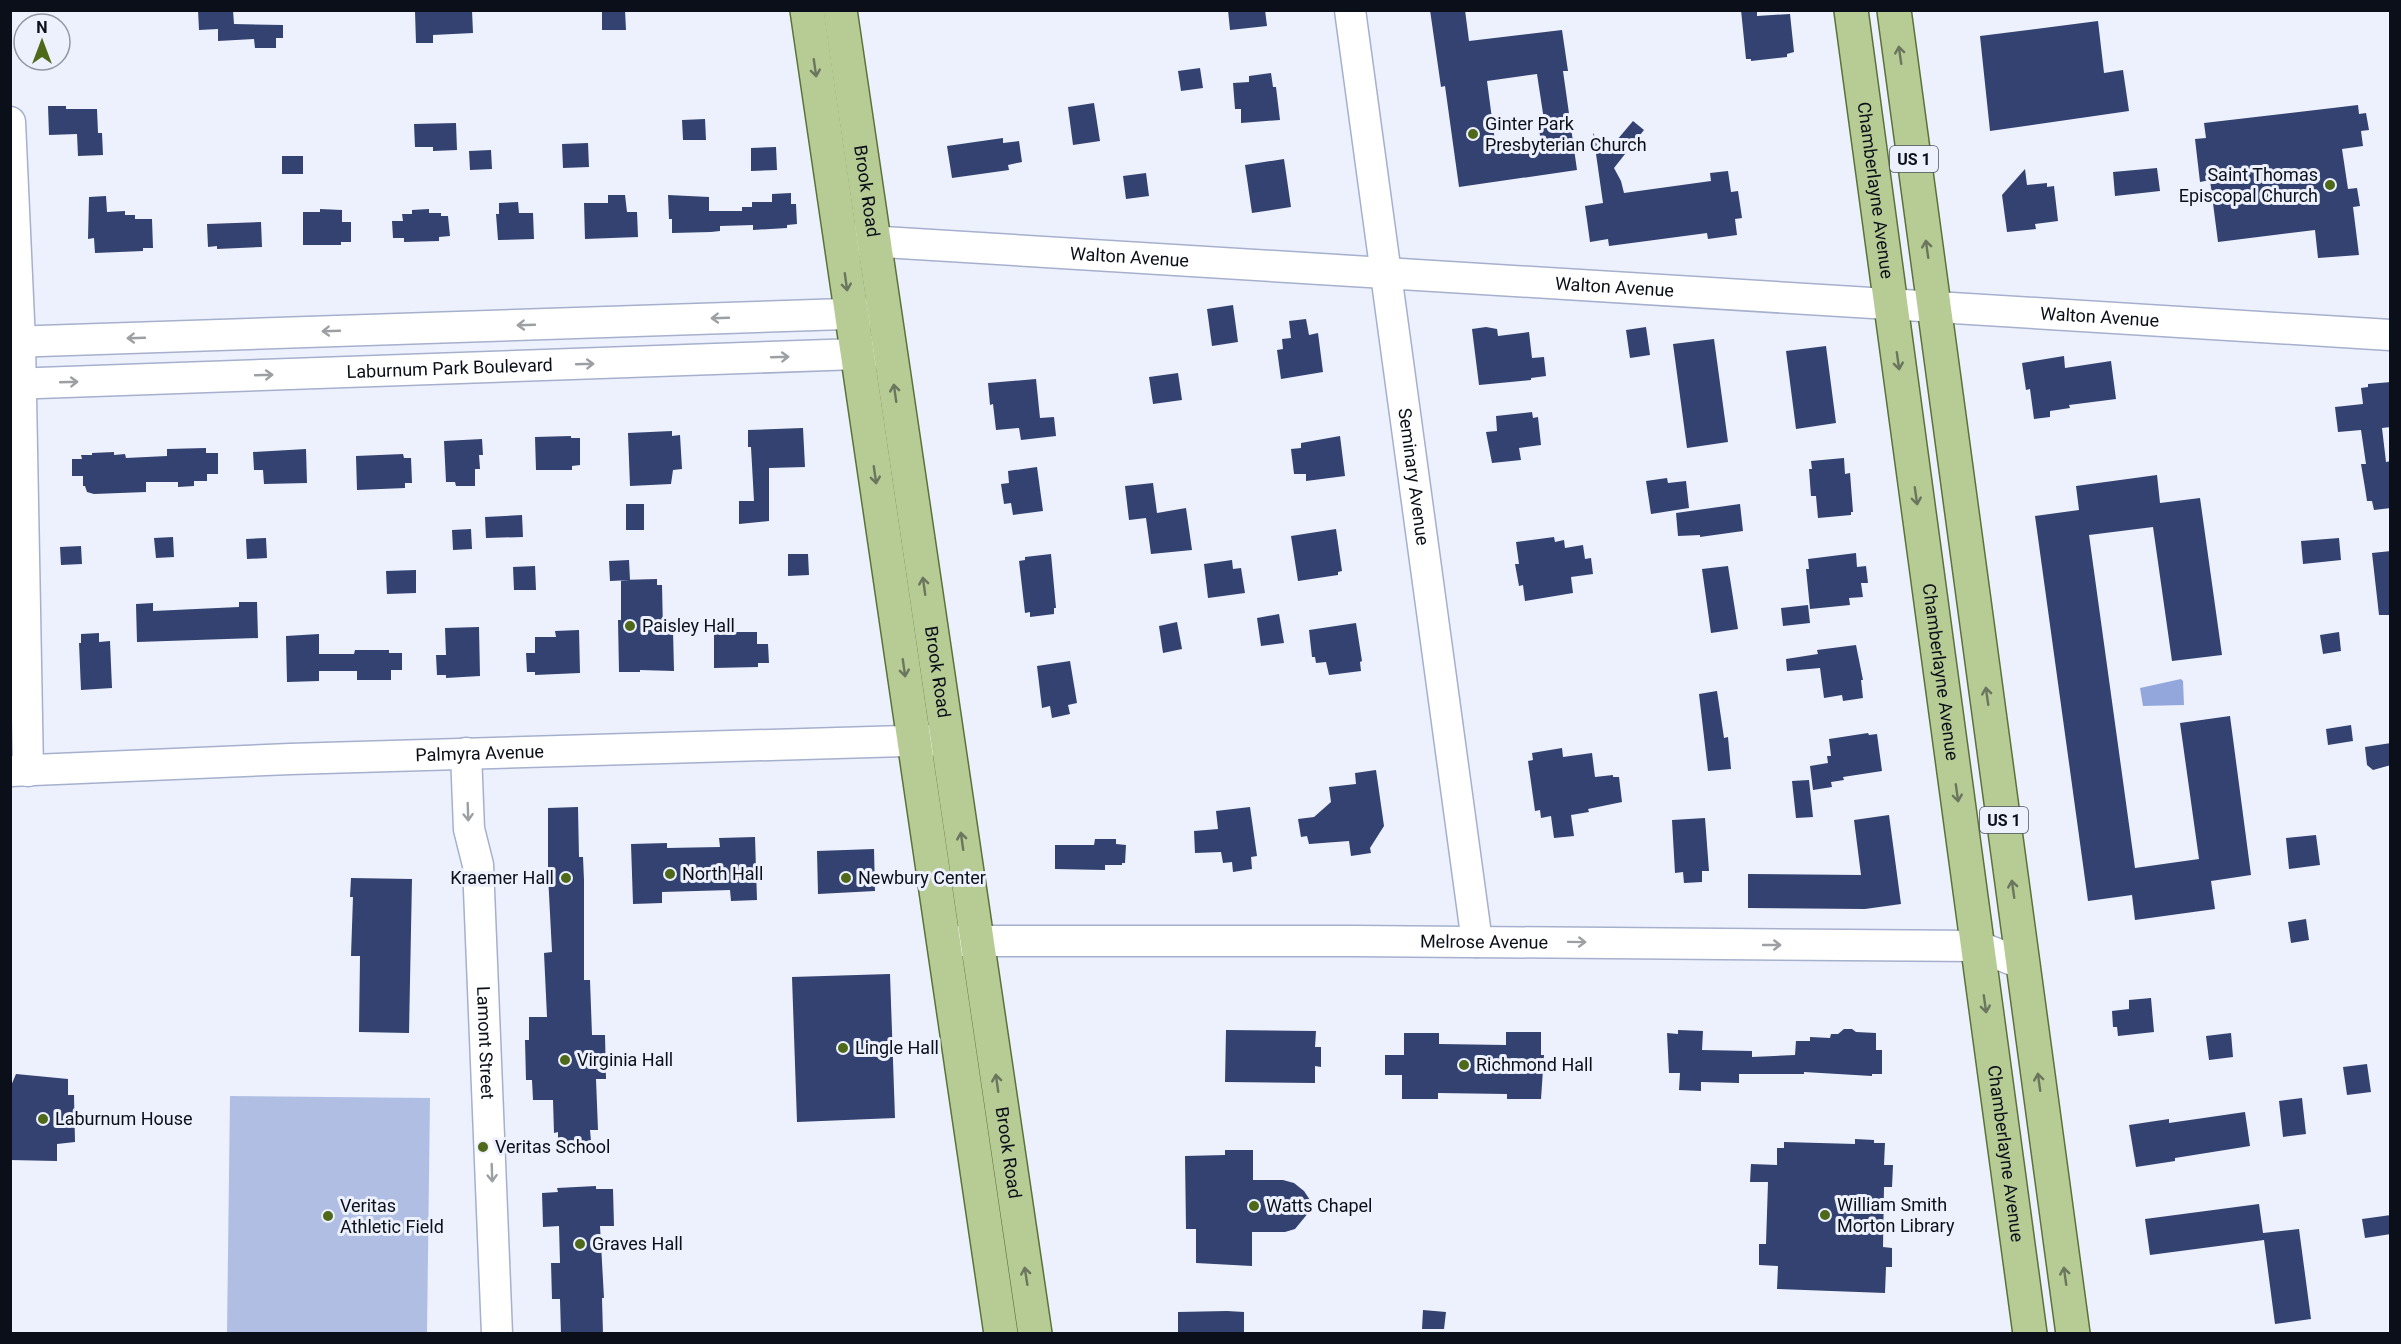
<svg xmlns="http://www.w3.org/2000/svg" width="2401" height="1344" font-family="Roboto,sans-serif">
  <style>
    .green { fill: #b0bee4 }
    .water { fill: #94a7dd }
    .building { fill: #334270; fill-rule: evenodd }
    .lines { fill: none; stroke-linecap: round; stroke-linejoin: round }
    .minor-casing { stroke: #a6b0cd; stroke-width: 33 }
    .major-casing { stroke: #5c723b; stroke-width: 36 }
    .minor { stroke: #fff; stroke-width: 30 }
    .major { stroke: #b7cb95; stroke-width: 33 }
    .oneway { stroke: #6a765d }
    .oneway2 { stroke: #9d9fa3 }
    .poi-dot { fill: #4f691a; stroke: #ecf1fd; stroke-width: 2 }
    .labels { text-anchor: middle; stroke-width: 6; stroke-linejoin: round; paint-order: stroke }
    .shield { fill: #ecf1fd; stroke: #4e535d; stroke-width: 1.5 }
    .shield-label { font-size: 16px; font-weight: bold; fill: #0b0f19 }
    .poi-label { font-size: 18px; fill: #0b0f19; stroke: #ecf1fd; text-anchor: start }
    .street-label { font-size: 18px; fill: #0b0f19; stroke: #ecf1fd }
  </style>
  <rect width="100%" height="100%" fill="#ecf1fd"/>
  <path class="green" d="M230,1096L430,1098L427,1333H227Z"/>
  <path class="water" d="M2181,679L2183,681L2184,705L2143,706L2140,688Z"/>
  <path class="building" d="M198,10H233L234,24L283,25V38H276V48H255L254,39L218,41V29L199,30Z
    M430,10H472L473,33L433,35V43H416L415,11Z
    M602,10H625L626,30H602Z
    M1228,10H1265L1267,26L1230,30Z
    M1430,10H1465L1469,41L1562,30L1568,71H1563L1577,170L1459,187L1445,86L1441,87ZM1537,74L1544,120L1538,121L1541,143L1496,149L1487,81Z
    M1741,10H1757V16L1790,14L1794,52L1787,54V57L1751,61V59H1746Z
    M2098,21L2104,73L2123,70L2129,111L1990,131L1980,36Z
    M1200,68L1203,88L1181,91L1178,71Z
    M1271,73L1273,87H1276L1280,120L1241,123V109H1235L1233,83L1249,82V76Z
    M1094,103L1100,141L1073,145L1068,107Z
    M2358,105L2359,114L2366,113L2369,130L2361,131L2363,146L2342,149L2348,189L2357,188L2360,206L2353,207L2359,255L2318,258L2315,230L2218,242L2210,180L2200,182L2195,139L2206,138L2204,123Z
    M48,106H66V109H97L98,133H102L103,155L78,156L77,134L49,135Z
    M705,119L706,140H683L682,120Z
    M1633,121L1644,130L1614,168L1621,181L1624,193L1711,181L1710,173L1728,171L1731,192L1738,191L1742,218L1735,219L1737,235L1708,239L1707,233L1609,246L1608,239L1590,242L1585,206L1603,203L1593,133L1606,153Z
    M456,123L457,150L433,151V147H415L414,124Z
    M1003,138V143L1019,141L1022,162L1008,165L1009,170L952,178L947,146Z
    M588,143L589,167L563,168L562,144Z
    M776,147L777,170L751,171V148Z
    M491,150L492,169L470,170L469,151Z
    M282,156H303V174H282Z
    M1284,159L1291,207L1252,213L1245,165Z
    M2157,168L2160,191L2115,196L2113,172Z
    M2025,169L2027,185L2047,183V187L2054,186L2058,221L2035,224L2036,229L2007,232L2002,195Z
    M1146,173L1149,196L1126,199L1123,176Z
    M791,193V204H796L797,224L787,225V228L753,230V225L720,226V231L711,232L672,233V219H669L668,195L709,197V211H742V207H752V202H772V194Z
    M608,195H625L627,212H637L638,237L585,239L584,203H608Z
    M106,196L107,212L125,211V215H135V219H152L153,248H143V251L95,253L94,238L88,239L89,197Z
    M518,202L519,213H533L534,239L498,240L496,214H499V203Z
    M320,209L342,210V222H351V242H341V245H303V212H320Z
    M429,209V213H441V216H448L450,236L439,237V241L404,242V238H393L392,221H403L402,214H412V210Z
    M261,222L262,247L217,249V246L208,247L207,224Z
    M1233,305L1238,342L1212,346L1207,309Z
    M1306,319L1309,335L1318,333L1323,372L1281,379L1277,350L1283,349L1282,339L1291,338L1289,321Z
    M1486,327L1497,329L1498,336L1529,332L1532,358L1544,357L1546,376L1531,378V380L1479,385L1472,329Z
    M1646,327L1650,355L1630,358L1626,330Z
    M1714,339L1728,442L1687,448L1673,344Z
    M1826,346L1836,423L1796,429L1786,351Z
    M2064,356L2065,368L2111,361L2116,399L2069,405L2070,408L2050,411V417L2034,419L2030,389L2026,390L2022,363Z
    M1178,373L1182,400L1153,404L1149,377Z
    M1036,379L1040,418L1054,417L1056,436L1021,440L1019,428L996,430L993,404L990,405L988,383Z
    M2391,382V427L2382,428L2386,462L2391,461V508L2374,510L2372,501H2367L2365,488L2361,464H2366L2361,430L2338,432L2335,407L2363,404L2361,388L2368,387V384Z
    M1532,412L1533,418L1538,417L1541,445L1519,448L1521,460L1492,463L1486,432L1497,431L1496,416Z
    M803,428L805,467L769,468V521L739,524V501H754L751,447H748V430Z
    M672,431V436L680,435L682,469L673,470L671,484L630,486L628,433Z
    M571,436V438H580V465L572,466V470H536L535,437Z
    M1340,436L1345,476L1306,481V474H1294L1291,449L1301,448V443Z
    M482,439L483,455H479L480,469H475V486H456L455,482H446L444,441Z
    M206,448V453H218V474H207V481H194V486L178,487V482H146V492L94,494L87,492L85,486H83V476H72V459H82L81,455H92V453L114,452V455L125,454L126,458L167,456V449Z
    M306,449L307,483L264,484L263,470H254L253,452Z
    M403,454L404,458H411L412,483H405V488L357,490L356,456Z
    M1844,458L1845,474L1850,473L1853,512H1851V515L1818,518L1816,496H1811L1809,469H1812L1811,461Z
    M1037,467L1043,511L1013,515L1011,503L1004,504L1001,484L1009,483L1008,471Z
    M2157,475L2160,503L2200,498L2222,655L2172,661L2153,527L2089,535L2135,868L2199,859L2180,723L2230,716L2251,875L2211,881L2215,909L2135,920L2132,895L2088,901L2035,516L2079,510L2076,486Z
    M1667,478L1668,483L1686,481L1689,508L1651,514L1646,481Z
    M1153,483L1157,513L1186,508L1192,550L1151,554L1146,518L1129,520L1125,486Z
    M626,504H644V530H626Z
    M1740,504L1743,531L1700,537V535L1678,536L1676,513Z
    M522,515L523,537L486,538L485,517Z
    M471,529L472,549L453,550L452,530Z
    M1336,529L1342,571L1338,572V575L1298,581L1291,536Z
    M173,537L174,557L156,558L154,538Z
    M1554,537L1555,542L1564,540L1565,548L1583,545L1585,559L1591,558L1593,574L1571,577L1573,593L1525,601L1523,585L1519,586L1515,564H1519L1516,542Z
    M266,538L267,558L247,559L246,539Z
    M2339,538L2341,560L2303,564L2301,541Z
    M81,546L82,564L61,565L60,547Z
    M2391,551V615H2379L2372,553Z
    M1856,553L1857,567L1866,566L1868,583H1861L1863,597L1849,598L1850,605L1810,609L1806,569H1809L1808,559Z
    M788,554H808L809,575L788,576Z
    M1051,554L1056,608H1054V614L1030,617V612L1025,613L1019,561L1025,560V557Z
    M629,560L630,580L610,581L609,561Z
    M1232,560L1233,569L1241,568L1245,593L1208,598L1204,564Z
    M535,566L536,590H514L513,567Z
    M1728,566L1738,629L1711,633L1702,569Z
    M416,570V593L387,594L386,571Z
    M657,579V585H662L663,630H673L674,671L640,670V672H619L618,620H621V580Z
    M239,602H257L258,638L137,642L136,604L153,603V611L239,607Z
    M1808,605L1810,623L1783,626L1781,608Z
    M1279,614L1284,643L1261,646L1257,618Z
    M1177,622L1182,649L1163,653L1159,626Z
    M1356,623L1362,661L1360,662L1361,671L1329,675L1326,662L1316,663L1315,657H1312L1309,630Z
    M732,625V632H757V644H768L769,663H758V667L714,668V626Z
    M479,627L480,676L446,678V675H437L436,655H446L445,628Z
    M579,630L580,673L535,675V672H527L526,653H535V637H556L555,631Z
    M2339,632L2341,651L2323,654L2320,635Z
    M99,633V642L110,641L112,688L81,690L79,643H81V634Z
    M319,634V654H354L355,650H389V653H402V670H391V680H357V671H319V681L287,682L286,636Z
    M1856,645L1863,680H1861L1863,698L1843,701L1842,695L1824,698L1820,668L1787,671L1786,659L1818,654L1817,650Z
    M1070,661L1077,703L1068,705L1070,714L1052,718L1050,706L1042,708L1037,666Z
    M1717,691L1724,738L1728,737L1731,769L1708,771L1699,694Z
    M2351,725L2353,741L2328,745L2326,729Z
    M1868,733L1869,735L1877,734L1882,771L1843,777L1844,780L1831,782L1832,787L1813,790L1810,766L1828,763L1827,756H1831L1829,739Z
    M2391,743V765L2373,770L2367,765L2365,747Z
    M1562,748L1563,757L1592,753L1595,777L1613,775V777H1619L1622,802L1588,809L1589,812L1571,815L1574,836L1554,838L1551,816L1541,818L1540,810L1535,811L1528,761L1533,760L1532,753Z
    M1376,770L1384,826L1370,848L1371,853L1351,856L1349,841L1309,844L1307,836L1301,837L1298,819L1314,817L1331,802L1329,787L1356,784L1355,773Z
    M1809,780L1813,817L1796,818L1792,781Z
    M578,807L579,857H583L584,880V980H590L592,1035H605L606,1079H596L598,1130H590L591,1141L568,1142L558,1141V1132L554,1133L553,1100H533L532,1080H526L525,1040H529V1017H547L544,953L552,952L548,875V808Z
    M1250,807L1257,856L1251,857L1252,869L1233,872L1232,862L1223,863L1221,852L1195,853L1194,831L1218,829L1216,811Z
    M1889,815L1901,904L1865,909L1748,908V874L1861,875L1854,820Z
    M1705,818L1709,871H1702V882L1684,883L1683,872L1675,873L1672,820Z
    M2316,835L2320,865L2289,869L2286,838Z
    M755,837L757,900L731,901L730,890L662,892V903L633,904L631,844L667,843V848L720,847L719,838Z
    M1095,839H1116V844L1126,845L1125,863H1122V865H1105V870L1055,869V845H1094Z
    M874,849L875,891L818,894L817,851Z
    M351,878L412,879L409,1033L359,1032L360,956H351L353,897H350Z
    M2306,919L2309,940L2291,943L2288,922Z
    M890,974L895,1118L797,1122L792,977Z
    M2151,998L2154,1032L2118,1036L2117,1027H2113L2112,1011L2129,1009V1000Z
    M1844,1029H1852L1856,1032L1876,1033V1050H1882V1074H1872V1076L1804,1072V1074H1739V1083L1701,1082V1091L1679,1090L1680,1073H1669L1667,1033L1678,1034V1030L1703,1031L1702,1050L1752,1051V1057L1795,1055L1796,1041H1810V1037L1830,1038L1831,1034H1838Z
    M1226,1030L1316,1031L1315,1047H1321V1067L1315,1066V1083L1225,1082Z
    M1506,1032H1541V1055H1544L1541,1099H1507V1094L1438,1093V1099H1402V1075H1385V1055H1404V1033H1439V1044L1506,1045Z
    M2231,1033L2233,1057L2209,1060L2206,1036Z
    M2367,1064L2371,1092L2347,1095L2343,1067Z
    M16,1074L68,1079V1095H74L75,1142L57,1144V1161L10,1160V1088Z
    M2302,1098L2306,1134L2283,1137L2279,1101Z
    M2245,1112L2250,1146L2175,1158V1161L2136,1167L2129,1125L2169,1119V1123Z
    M1855,1139L1874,1140V1143H1885L1884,1165H1893L1892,1187H1884L1883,1247L1892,1248V1267H1886L1885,1293L1777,1289L1778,1266L1759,1265V1244H1766L1768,1182H1750L1751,1164L1777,1165V1148H1784V1142L1855,1144Z
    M1225,1150H1253V1180H1283L1294,1183L1304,1191L1314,1206L1295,1229L1285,1232H1252V1266L1196,1263V1229H1186L1185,1156L1225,1155Z
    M596,1186V1189H613L614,1226H600L604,1298H602L603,1334H561L560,1299H552L551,1263H560L559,1226L543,1227L542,1193L558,1192L557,1188Z
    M2259,1204L2263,1233L2299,1229L2311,1319L2275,1324L2264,1240L2150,1255L2145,1219Z
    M2391,1215V1234L2365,1238L2362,1219Z
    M1423,1310L1446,1312L1444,1329H1422Z
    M1227,1311L1244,1312V1334H1178V1312Z"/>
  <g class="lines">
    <defs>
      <g id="minor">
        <path id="s1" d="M1350,10L1477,942"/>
        <path d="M10,122L20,342L28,771"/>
        <path id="s2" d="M851,240L2390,335"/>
        <path d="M10,342L875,313"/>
        <path id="s3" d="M10,384L857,354L879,350"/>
        <path id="s4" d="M466,753L469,829L478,865L497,1334"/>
        <path id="s5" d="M10,771L290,759L938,740"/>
        <path id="s6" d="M952,941H1354L1977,946L2023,964"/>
      </g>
      <g id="major">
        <path d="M807,10L1001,1334"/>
        <path id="s7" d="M840,10L1035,1334"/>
        <path id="s8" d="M1851,10L2030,1334"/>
        <path d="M1894,10L2073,1334"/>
      </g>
    </defs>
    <use href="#minor" class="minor-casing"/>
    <use href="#major" class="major-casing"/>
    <use href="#minor" class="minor"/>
    <use href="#major" class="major"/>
  </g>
  <defs><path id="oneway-shaft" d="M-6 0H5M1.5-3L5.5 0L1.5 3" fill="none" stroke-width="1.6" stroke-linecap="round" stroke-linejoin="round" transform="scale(1.5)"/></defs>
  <g class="oneway">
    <use href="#oneway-shaft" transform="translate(1900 55) rotate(-98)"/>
    <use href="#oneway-shaft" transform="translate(815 68) rotate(82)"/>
    <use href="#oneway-shaft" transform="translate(1927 249) rotate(-98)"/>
    <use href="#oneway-shaft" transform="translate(846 282) rotate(82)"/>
    <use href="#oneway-shaft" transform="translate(1898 361) rotate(82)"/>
    <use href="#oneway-shaft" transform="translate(895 393) rotate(-98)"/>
    <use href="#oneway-shaft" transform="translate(875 475) rotate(82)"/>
    <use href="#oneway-shaft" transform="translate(1916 496) rotate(82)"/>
    <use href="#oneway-shaft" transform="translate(924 586) rotate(-98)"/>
    <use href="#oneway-shaft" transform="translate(904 668) rotate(82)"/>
    <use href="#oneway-shaft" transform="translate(1987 696) rotate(-98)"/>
    <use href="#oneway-shaft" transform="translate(1957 793) rotate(82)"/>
    <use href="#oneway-shaft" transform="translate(962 841) rotate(-98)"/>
    <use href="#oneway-shaft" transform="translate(2013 889) rotate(-98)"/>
    <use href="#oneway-shaft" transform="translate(1985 1004) rotate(82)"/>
    <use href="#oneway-shaft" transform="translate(2039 1082) rotate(-98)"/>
    <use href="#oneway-shaft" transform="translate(997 1083) rotate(-98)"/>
    <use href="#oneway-shaft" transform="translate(1026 1276) rotate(-99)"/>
    <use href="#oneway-shaft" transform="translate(2065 1276) rotate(-98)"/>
  </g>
  <g class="oneway2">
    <use href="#oneway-shaft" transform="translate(720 318) rotate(178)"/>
    <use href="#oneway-shaft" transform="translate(526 325) rotate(178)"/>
    <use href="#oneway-shaft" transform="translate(331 331) rotate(178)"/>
    <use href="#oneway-shaft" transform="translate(136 338) rotate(178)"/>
    <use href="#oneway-shaft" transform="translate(780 357) rotate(-2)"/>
    <use href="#oneway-shaft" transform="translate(585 364) rotate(-2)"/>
    <use href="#oneway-shaft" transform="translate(264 375) rotate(-2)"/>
    <use href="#oneway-shaft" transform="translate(69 382) rotate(-2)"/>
    <use href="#oneway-shaft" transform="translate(468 812) rotate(88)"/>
    <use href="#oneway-shaft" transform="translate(1577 942) rotate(1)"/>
    <use href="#oneway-shaft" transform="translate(1772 945)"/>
    <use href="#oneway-shaft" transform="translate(492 1173) rotate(88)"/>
  </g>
  <g class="poi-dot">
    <circle cx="1473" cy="134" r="6"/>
    <circle cx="2330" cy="185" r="6"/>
    <circle cx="630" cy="626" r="6"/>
    <circle cx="670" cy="874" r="6"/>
    <circle cx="566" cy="878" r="6"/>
    <circle cx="846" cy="878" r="6"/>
    <circle cx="843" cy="1048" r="6"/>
    <circle cx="565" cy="1060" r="6"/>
    <circle cx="1464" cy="1065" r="6"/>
    <circle cx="43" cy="1119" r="6"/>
    <circle cx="483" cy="1147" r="6"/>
    <circle cx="1254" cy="1206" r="6"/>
    <circle cx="1825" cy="1215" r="6"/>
    <circle cx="328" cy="1216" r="6"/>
    <circle cx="580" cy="1244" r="6"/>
  </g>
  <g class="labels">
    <g class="shield">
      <rect x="1890" y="146" width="48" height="26" rx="4.5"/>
      <rect x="1980" y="807" width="48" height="26" rx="4.5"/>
    </g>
    <g class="shield-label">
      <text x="1914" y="165">US 1</text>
      <text x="2004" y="826">US 1</text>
    </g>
    <g class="poi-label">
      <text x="1485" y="130">Ginter Park<tspan x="1485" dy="21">Presbyterian Church</tspan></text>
      <text x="2318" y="181" text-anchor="end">Saint Thomas<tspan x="2318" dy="21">Episcopal Church</tspan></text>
      <text x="642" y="632">Paisley Hall</text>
      <text x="682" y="880">North Hall</text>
      <text x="554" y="884" text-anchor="end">Kraemer Hall</text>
      <text x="858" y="884">Newbury Center</text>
      <text x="855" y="1054">Lingle Hall</text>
      <text x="577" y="1066">Virginia Hall</text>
      <text x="1476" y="1071">Richmond Hall</text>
      <text x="55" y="1125">Laburnum House</text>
      <text x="495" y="1153">Veritas School</text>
      <text x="1837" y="1211">William Smith<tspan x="1837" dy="21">Morton Library</tspan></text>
      <text x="340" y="1212">Veritas<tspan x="340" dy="21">Athletic Field</tspan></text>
      <text x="1266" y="1212">Watts Chapel</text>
      <text x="592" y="1250">Graves Hall</text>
    </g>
    <g class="street-label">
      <text dy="6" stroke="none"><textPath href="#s8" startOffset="182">Chamberlayne Avenue</textPath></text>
      <text dy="6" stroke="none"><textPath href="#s7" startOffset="183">Brook Road</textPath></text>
      <text dy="6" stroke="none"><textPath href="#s2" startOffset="279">Walton Avenue</textPath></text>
      <text dy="6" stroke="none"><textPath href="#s2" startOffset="765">Walton Avenue</textPath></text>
      <text dy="6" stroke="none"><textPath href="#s2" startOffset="1251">Walton Avenue</textPath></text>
      <text dy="6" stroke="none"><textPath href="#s3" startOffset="440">Laburnum Park Boulevard</textPath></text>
      <text dy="6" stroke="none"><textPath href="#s1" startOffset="471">Seminary Avenue</textPath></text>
      <text dy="6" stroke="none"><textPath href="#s7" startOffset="669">Brook Road</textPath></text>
      <text dy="6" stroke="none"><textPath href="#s8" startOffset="668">Chamberlayne Avenue</textPath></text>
      <text dy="6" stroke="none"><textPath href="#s5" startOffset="470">Palmyra Avenue</textPath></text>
      <text dy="6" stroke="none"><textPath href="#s6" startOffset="532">Melrose Avenue</textPath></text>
      <text dy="6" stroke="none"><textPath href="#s4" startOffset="291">Lamont Street</textPath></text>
      <text dy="6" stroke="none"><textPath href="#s7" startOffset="1155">Brook Road</textPath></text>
      <text dy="6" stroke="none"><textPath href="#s8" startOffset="1154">Chamberlayne Avenue</textPath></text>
    </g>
  </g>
  <rect width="2401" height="1344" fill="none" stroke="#0b0f19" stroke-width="24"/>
  <g transform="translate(42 42)"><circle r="28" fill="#ecf1fd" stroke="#9297a2" stroke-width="1.5"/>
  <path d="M0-4.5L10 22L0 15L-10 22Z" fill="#4f691a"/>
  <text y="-9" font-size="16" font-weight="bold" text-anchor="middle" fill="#0b0f19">N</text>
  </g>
</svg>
